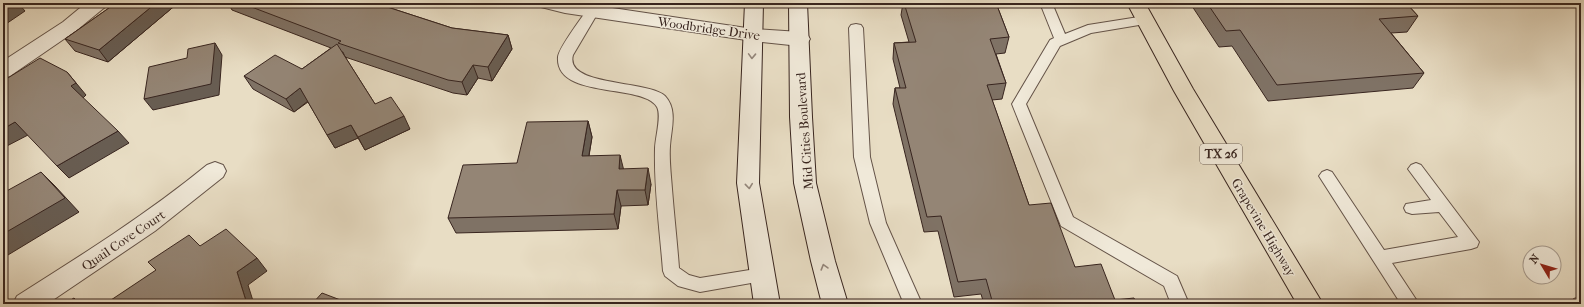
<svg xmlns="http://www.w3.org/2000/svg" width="1584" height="307" font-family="'IM FELL French Canon',serif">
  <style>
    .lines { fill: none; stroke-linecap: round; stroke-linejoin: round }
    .lane-casing { stroke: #645348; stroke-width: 2 }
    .street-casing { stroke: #645348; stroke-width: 2 }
    .secondary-casing { stroke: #38251f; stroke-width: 2 }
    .primary-casing { stroke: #38251f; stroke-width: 2 }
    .lane { fill: #f0e9d9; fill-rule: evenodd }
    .street { fill: #f0e9d9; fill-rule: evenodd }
    .secondary { fill: #f0e9d9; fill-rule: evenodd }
    .primary { fill: #e8ddc4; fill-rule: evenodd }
    .wall { fill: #7f7265; stroke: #38251f }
    .shaded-wall { fill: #685d52; stroke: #38251f }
    .building { fill: #948575; stroke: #38251f }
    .oneway { stroke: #94877c }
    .labels { text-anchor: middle; stroke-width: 3; stroke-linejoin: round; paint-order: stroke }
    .shield { fill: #f0e9d9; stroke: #6f6057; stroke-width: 1 }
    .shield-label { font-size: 12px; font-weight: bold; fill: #38251f }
    .street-label { font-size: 13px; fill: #38251f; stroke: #f0e9d9 }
  </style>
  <rect width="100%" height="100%" fill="#e8ddc4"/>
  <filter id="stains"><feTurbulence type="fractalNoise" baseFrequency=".005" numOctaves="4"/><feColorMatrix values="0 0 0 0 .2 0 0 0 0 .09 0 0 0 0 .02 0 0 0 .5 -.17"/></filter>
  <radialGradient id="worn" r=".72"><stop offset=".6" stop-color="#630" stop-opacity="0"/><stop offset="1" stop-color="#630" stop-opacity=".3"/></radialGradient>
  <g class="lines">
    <defs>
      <path id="lane" d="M1040,3H1052L1065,34L1088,25L1145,16L1150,17L1152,20L1150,23L1145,24L1091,33L1060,46L1026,104L1073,217L1177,276L1189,304H1171L1164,286L1061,226L1059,221L1012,104L1050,40L1054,38Z
        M593,7L598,8L599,11L573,55C564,87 649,80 665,96C678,110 671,129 670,146C669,160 671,175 672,189C674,215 677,241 679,268L689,275L700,278L762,268L768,270L770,275L768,280L700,292L678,286L665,276L663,271C660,231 654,190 655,149C655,138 662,116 657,107C644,83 555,100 558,57C559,47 582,18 588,8Z
        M856,24L861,25L863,28L870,157L886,223L922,304H904L870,223L854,157L849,28L851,25Z
        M1416,163L1421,165L1479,242L1477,247L1471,249L1392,263L1419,304H1401L1319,176L1322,172L1327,170L1332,172L1384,250L1458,237L1439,212L1412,214L1406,212L1404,208L1406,204L1431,200L1408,169L1411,165Z
        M1580,297L1581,304H1571L1574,299Z"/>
      <path id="street" d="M86,3H107L105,7L77,30L10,76L3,78V61L63,22Z
        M539,3H579L753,29L800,32L807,34L810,39L807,44L800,46L753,41L565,13L541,7Z
        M215,162L223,165L226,171L223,177L155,231L47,304H13L17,296C82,255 147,214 207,165Z"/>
      <path id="secondary" d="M745,3H763L759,183L780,304H754L737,183Z
        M789,3H807L812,117L816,183L835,261L848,304H822L811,261L794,183L790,117Z"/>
      <path id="primary" d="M1127,3H1145L1193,89L1323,304H1297L1174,91Z"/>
    </defs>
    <use href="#lane" class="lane-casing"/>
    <use href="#street" class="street-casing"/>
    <use href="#secondary" class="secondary-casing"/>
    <use href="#primary" class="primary-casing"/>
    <use href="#lane" class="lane"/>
    <use href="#street" class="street"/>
    <use href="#secondary" class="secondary"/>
    <use href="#primary" class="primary"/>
  </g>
  <path class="wall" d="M116,3H178L108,62L75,51L65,39Z
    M228,3H375L452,28L508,35L512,49L492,81L478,78L467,95L453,93L345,57L343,52H342L375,104L410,129L365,150L358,138L335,148L308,102L294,112L253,89L244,76L302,69L331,48L232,10Z
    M903,3H996L1009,37L1005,53L996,54L1006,83L1002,99L992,100L1029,205L1075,267L1115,300L1137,304H984L981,294L954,297L938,231L924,232L893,104L895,88H900L893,59L894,43L909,42L901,15Z
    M1190,3H1406L1418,16L1407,32L1391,33L1424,73L1413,88L1268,101L1232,46L1219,47Z
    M588,121L592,137L589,156L623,169L651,184L648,205L621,206L618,229L456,233L448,218L517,163Z"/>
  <path class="shaded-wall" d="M10,3H18L25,11L3,26V7Z
    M156,3H178L108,62L99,50Z
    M508,35L512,49L492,81L488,67Z
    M215,43L222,55L219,95L153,110L144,99Z
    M473,65L478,78L467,95L462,82Z
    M67,72L86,95L82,99L71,86Z
    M300,88L308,101L294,112L286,99Z
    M404,116L410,129L365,150L358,137Z
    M588,121L592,137L586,172L582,156Z
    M15,122L28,135L3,148V129Z
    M351,125L358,138L335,148L327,135Z
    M118,131L129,143L69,178L57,166Z
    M620,155L624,171L619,169Z
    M648,168L651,184L648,205L645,190Z
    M41,172L55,186L79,212L3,258V234Z
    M617,190L621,206L618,229L614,214Z
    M257,258L267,271L248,285L254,304H247L237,272Z"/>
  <path class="building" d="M3,3H10L3,7Z
    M116,3H156L99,50L65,39Z
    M241,3H375L452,28L508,35L488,67L473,65L462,82L448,80L338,43L341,41Z
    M904,3H996L1009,37L990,39L1006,83L987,85L1029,205L1051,203L1075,267L1101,264L1115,300L1134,298L1137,304H993L986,279L958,282L941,216L927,217L895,88H906L894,43L916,42Z
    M1207,3H1406L1418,16L1379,19L1424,73L1277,85L1240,30L1226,31Z
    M215,43L211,84L144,99L149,67L187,58L188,49Z
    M337,44L375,104L391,97L404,116L358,137L351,125L327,135L300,88L286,99L244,76L275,55L302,69Z
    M40,58L67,72L76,83L71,86L118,131L57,166L15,122L3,129V81Z
    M588,121L582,156L620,155L619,169L648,168L645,190H617L614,214L448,218L463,165L517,163L527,122Z
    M41,172L65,198L3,234V193Z
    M226,229L257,258L237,272L247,304H105L156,270L148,262L189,235L200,246Z
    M322,293L351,304H312Z
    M74,298L80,304H64Z"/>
  <defs><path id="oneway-chevron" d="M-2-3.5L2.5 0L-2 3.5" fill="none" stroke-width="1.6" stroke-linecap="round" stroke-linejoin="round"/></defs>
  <g class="oneway">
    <use href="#oneway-chevron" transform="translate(752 56) rotate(92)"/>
    <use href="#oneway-chevron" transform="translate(749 186) rotate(84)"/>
    <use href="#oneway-chevron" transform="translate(824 267) rotate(-106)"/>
  </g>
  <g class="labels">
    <rect class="shield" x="1200" y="144" width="42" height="20" rx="3"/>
    <g class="shield-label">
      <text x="1221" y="158">TX 26</text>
    </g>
    <g class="street-label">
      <text transform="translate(709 28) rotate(8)" y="5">Woodbridge Drive</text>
      <text transform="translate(804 131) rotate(-94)" y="5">Mid Cities Boulevard</text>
      <text transform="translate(1264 227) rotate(59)" y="5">Grapevine Highway</text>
      <text transform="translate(123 240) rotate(-34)" y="5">Quail Cove Court</text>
    </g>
  </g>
  <rect width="1584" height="307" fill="none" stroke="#e8ddc4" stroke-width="16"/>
  <rect x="4" y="4" width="1576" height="299" fill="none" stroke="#38251f" stroke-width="2"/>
  <rect x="8" y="8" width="1568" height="291" fill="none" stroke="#38251f"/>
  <g transform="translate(1542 265) rotate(308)"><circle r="19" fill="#f0e9d9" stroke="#a69b8f"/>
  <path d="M0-3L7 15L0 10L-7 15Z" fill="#8f2418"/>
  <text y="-6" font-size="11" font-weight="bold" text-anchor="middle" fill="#38251f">N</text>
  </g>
  <rect width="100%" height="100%" filter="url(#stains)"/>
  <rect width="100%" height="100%" fill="url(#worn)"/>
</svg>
